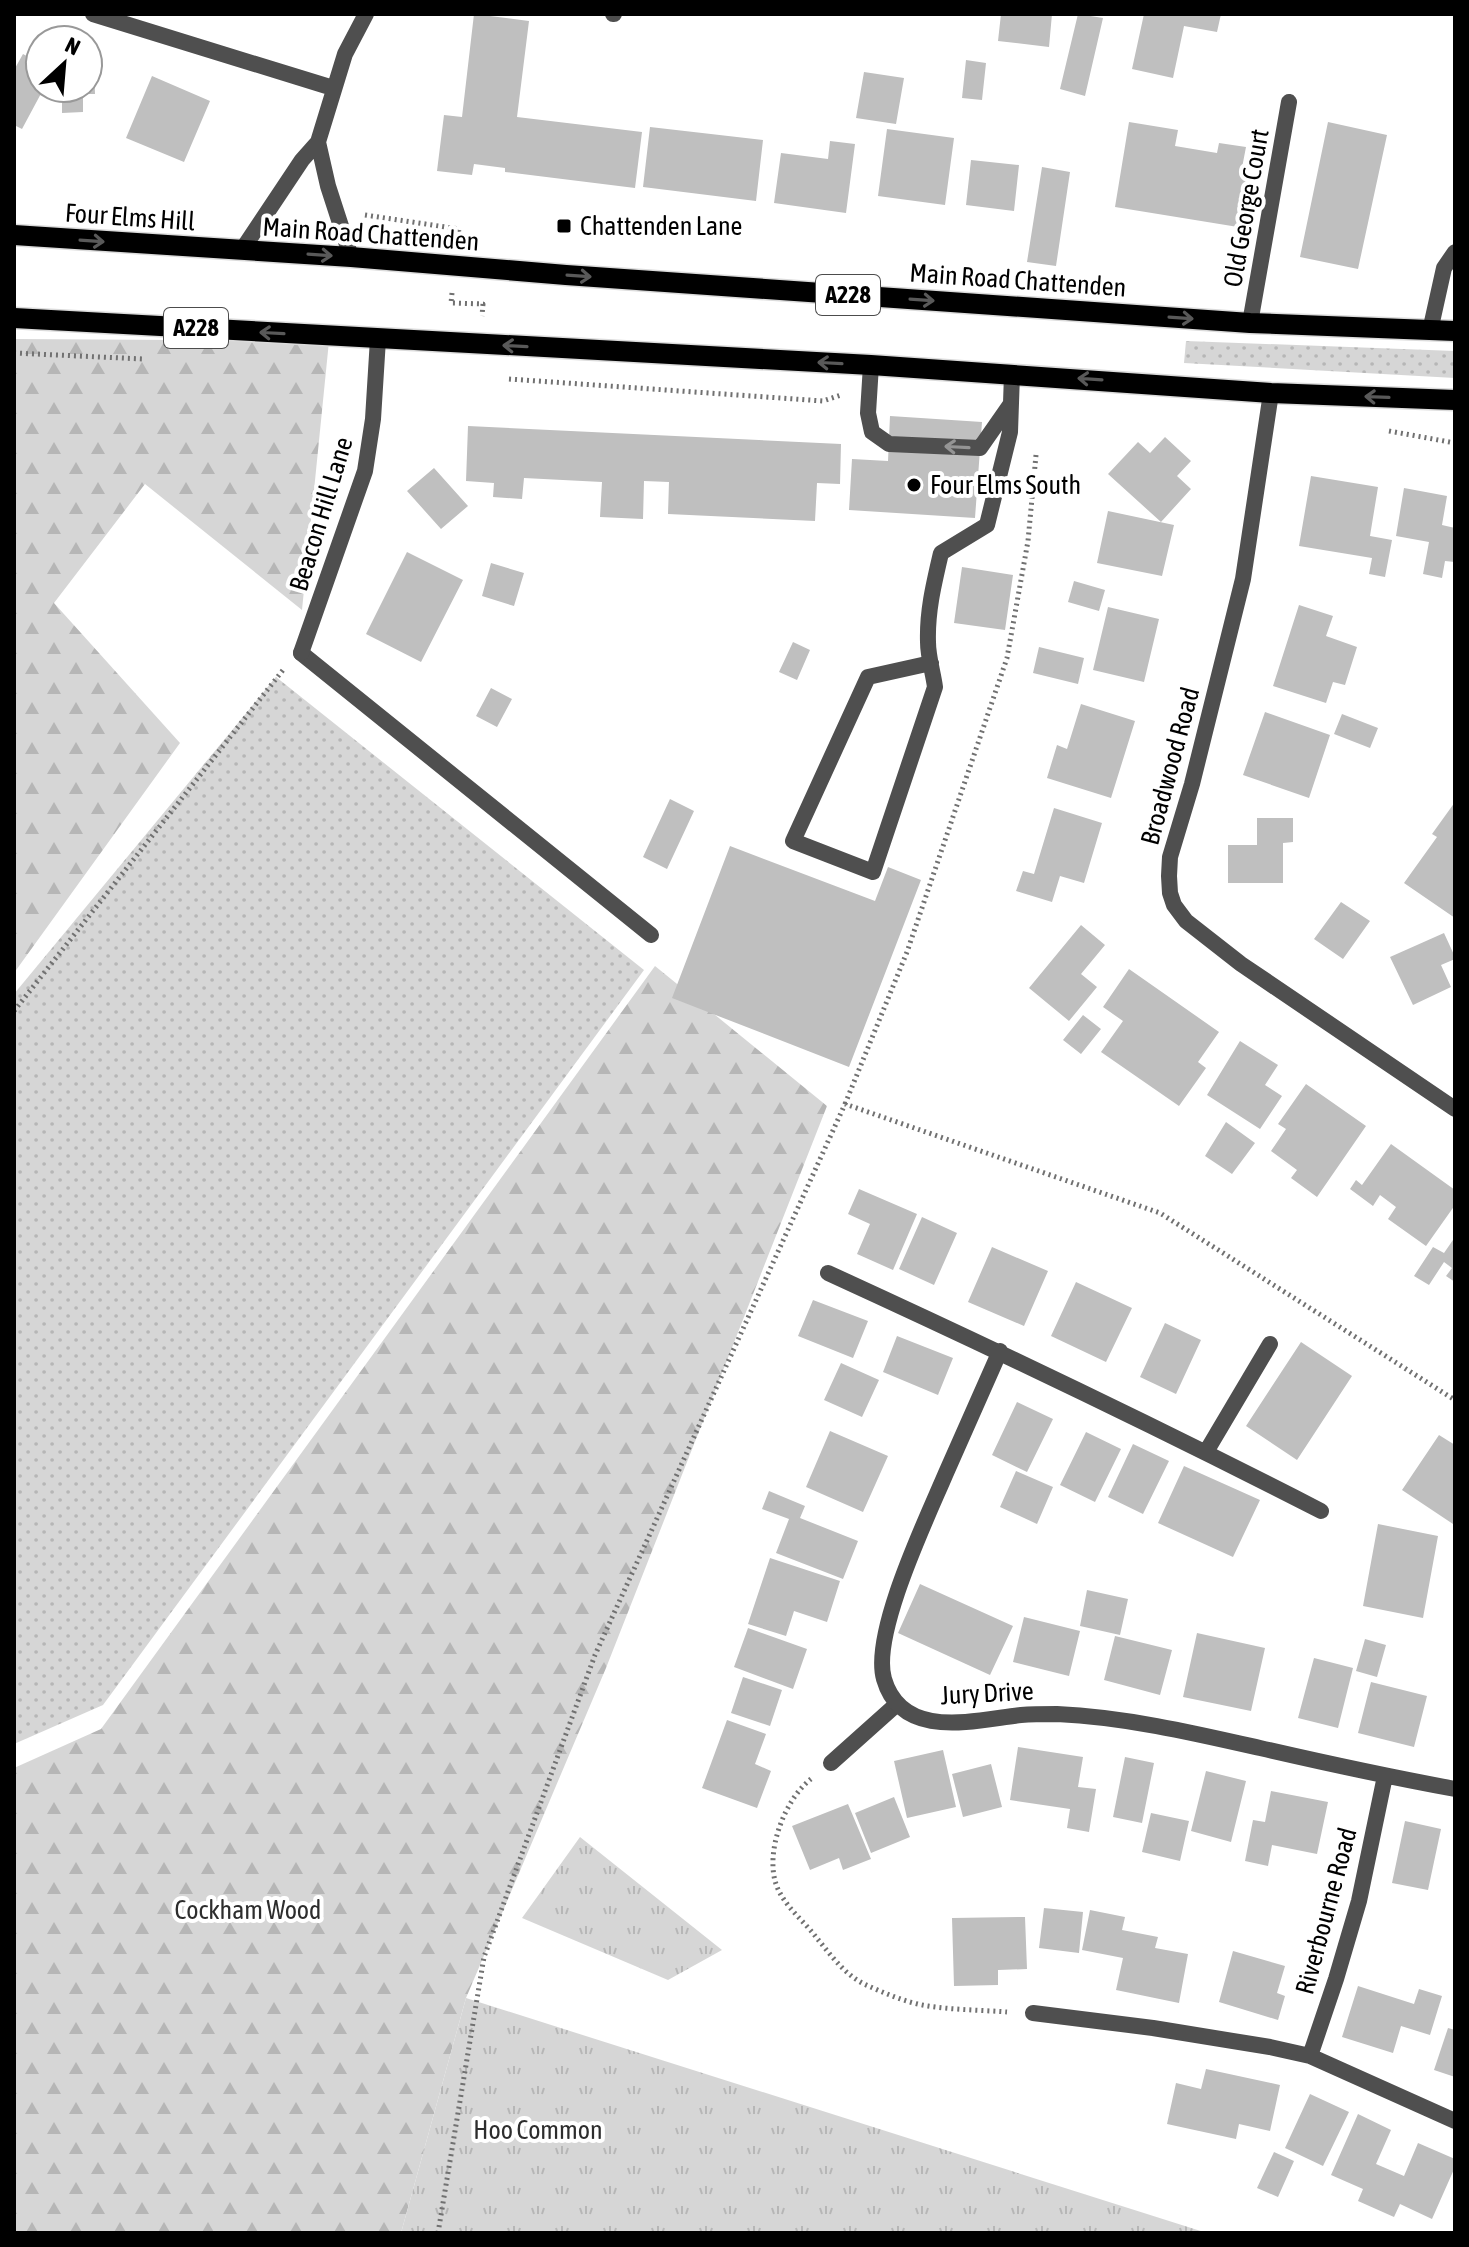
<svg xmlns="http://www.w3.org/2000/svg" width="1469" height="2247" font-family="'Asap Condensed',sans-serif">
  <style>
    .grass { fill: url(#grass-dots) }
    .forest { fill: url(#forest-firs) }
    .park { fill: url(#park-tufts) }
    .building { fill: #bfbfbf }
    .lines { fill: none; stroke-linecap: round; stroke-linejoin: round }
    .primary-casing { stroke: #dbdbdb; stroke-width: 23 }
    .path { stroke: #717171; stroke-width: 5; stroke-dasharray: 2 4; stroke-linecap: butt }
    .service { stroke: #4f4f4f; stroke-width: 16 }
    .minor { stroke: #4f4f4f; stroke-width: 16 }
    .primary { stroke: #000; stroke-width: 20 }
    .oneway { stroke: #595959 }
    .oneway2 { stroke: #959595 }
    .poi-dot { fill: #000; stroke: #fff; stroke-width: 3 }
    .labels { text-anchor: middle; stroke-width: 8; stroke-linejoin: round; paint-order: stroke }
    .shield { fill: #fff; stroke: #4c4c4c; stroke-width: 2 }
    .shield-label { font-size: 24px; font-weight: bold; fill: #000 }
    .street-label { font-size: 26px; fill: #000; stroke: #fff }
    .poi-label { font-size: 26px; fill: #000; stroke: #fff; text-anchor: start }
    .park-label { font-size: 26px; fill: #2d2d2d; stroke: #fff }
  </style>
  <defs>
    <pattern id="grass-dots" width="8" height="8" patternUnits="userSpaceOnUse" patternTransform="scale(2)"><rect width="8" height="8" fill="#d6d6d6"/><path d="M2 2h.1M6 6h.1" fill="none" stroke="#b6b6b6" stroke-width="1.8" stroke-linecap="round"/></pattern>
    <pattern id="forest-firs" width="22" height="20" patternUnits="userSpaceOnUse" patternTransform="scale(2)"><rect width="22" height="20" fill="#d6d6d6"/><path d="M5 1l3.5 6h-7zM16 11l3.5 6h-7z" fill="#b6b6b6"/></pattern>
    <pattern id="park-tufts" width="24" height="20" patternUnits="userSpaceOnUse" patternTransform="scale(2)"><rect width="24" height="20" fill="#d6d6d6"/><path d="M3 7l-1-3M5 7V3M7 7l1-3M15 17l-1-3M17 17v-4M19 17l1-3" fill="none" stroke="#b6b6b6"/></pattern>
  </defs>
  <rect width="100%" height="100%" fill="#fff"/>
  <path class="grass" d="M1186,341L1455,351V378L1184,363Z
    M276,677L644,970L103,1705L14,1744V994Z"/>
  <path class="forest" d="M14,339L329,341L302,610L145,484L54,603L180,743L14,973Z
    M655,966L827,1106L606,1668L466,1998L401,2233H14V1768L101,1729Z"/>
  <path class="park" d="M580,1837L722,1950L668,1980L522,1918Z
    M466,1998L1207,2233H401Z"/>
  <path class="building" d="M474,14L529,21L517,117L642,132L635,188L505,172V168L474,164L472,175L437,171L444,115L462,117Z
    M1001,14H1052L1049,47L998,41Z
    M1078,14L1103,18L1085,96L1060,89Z
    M1144,14H1221L1217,32L1184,26L1173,78L1132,69Z
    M23,54L40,63V88H44L22,129L14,125V70Z
    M966,60L986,63L982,100L962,98Z
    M88,65H94L95,94H83V112L62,113V88H88Z
    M864,72L904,78L896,124L856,118Z
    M152,76L210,101L184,162L126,138Z
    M1129,122L1178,130L1175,146L1217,153L1219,143L1246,147L1241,173L1247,174L1238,227L1115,207Z
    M1328,122L1387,135L1358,269L1300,257Z
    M650,127L763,140L756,201L643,187Z
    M887,129L954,138L945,205L878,196Z
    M830,141L855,144L846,213L774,203L781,153L828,159Z
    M971,160L1019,165L1014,211L966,205Z
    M1042,167L1070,172L1056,266L1027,262Z
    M890,416L982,422L975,518L849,510L852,459L888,461Z
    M468,426L841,444L840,484L817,483L815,521L668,514L669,482L644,481L643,519L600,517L602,482L524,478L522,499L493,497L494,483L466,481Z
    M1165,437L1191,461L1177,476L1191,489L1161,522L1108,474L1138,442L1150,453Z
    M434,468L468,506L441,529L407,491Z
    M1311,476L1378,487L1370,536L1392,540L1385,577L1369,574L1372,558L1299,546Z
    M1404,488L1447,496L1442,525L1455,528V562L1445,561L1442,578L1423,574L1429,542L1396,536Z
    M1108,511L1174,525L1162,576L1097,563Z
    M407,552L463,580L421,662L366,634Z
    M491,563L524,573L514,606L482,596Z
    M962,567L1013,575L1005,630L954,623Z
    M1074,581L1105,590L1099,611L1068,602Z
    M1299,605L1333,616L1326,636L1357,647L1345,685L1333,682L1326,703L1273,686Z
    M1108,607L1159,619L1144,682L1093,670Z
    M793,642L810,650L797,680L779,672Z
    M1039,647L1084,658L1078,684L1033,673Z
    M491,688L512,699L497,727L476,716Z
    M1081,704L1135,721L1111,798L1047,778L1057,745L1067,749Z
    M1265,712L1330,735L1309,798L1243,775Z
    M1342,714L1378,728L1370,748L1334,734Z
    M670,799L694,811L667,869L643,857Z
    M1455,802V918L1404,883L1437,837L1432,834Z
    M1054,808L1102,823L1084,883L1060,876L1052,902L1016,891L1023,871L1034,874Z
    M1257,818H1293V842L1283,843V883H1228V845H1257Z
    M730,846L875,901L888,867L921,880L849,1067L672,998Z
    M1341,902L1370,921L1343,959L1314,939Z
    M1081,925L1105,945L1081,974L1097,987L1069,1021L1029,988Z
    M1444,933L1455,957V959L1441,965L1451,987L1413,1005L1390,957Z
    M1129,969L1219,1032L1198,1062L1206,1068L1179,1106L1101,1052L1123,1021L1103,1007Z
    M1083,1015L1101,1029L1081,1054L1063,1040Z
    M1240,1041L1278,1065L1265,1085L1282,1096L1260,1129L1207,1095Z
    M1306,1084L1366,1126L1317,1197L1291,1178L1297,1170L1271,1151L1286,1129L1278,1124Z
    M1226,1122L1255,1143L1232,1174L1205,1156Z
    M1391,1144L1455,1190V1205L1426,1246L1388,1219L1396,1207L1380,1195L1373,1206L1350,1189L1356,1180L1362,1185Z
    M859,1189L917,1214L893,1270L857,1254L870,1224L848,1214Z
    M922,1217L957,1233L934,1285L899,1269Z
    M1455,1237V1282L1446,1276L1452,1268L1444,1262L1429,1285L1414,1276L1433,1247L1444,1253Z
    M992,1247L1048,1271L1024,1326L968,1302Z
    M1076,1282L1132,1308L1106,1362L1051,1336Z
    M813,1300L868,1321L853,1358L798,1336Z
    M1165,1323L1201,1340L1176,1394L1140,1377Z
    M897,1336L953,1358L938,1395L883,1372Z
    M1301,1342L1352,1376L1297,1460L1246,1426Z
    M841,1363L879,1380L862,1417L824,1400Z
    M1017,1402L1053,1419L1027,1472L992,1455Z
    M830,1431L888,1456L863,1512L806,1487Z
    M1086,1432L1121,1449L1095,1502L1060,1485Z
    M1439,1435L1455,1445V1521L1453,1524L1402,1490Z
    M1133,1444L1169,1461L1143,1514L1108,1497Z
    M1184,1466L1260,1500L1233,1557L1158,1523Z
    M1016,1471L1053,1487L1037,1524L1000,1507Z
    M769,1491L805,1506L800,1518L858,1541L843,1579L776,1553L789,1519L762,1509Z
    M1378,1524L1438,1536L1423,1618L1363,1606Z
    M770,1558L840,1581L827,1622L794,1611L786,1636L748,1624Z
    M920,1584L1013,1626L990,1675L898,1633Z
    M1087,1590L1128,1599L1120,1635L1080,1626Z
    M1024,1617L1080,1631L1069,1676L1013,1662Z
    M748,1628L807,1649L793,1689L734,1667Z
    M1197,1633L1265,1648L1251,1711L1183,1697Z
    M1115,1636L1172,1650L1160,1695L1104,1680Z
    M1365,1639L1386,1645L1377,1677L1356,1671Z
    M1314,1658L1353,1668L1338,1728L1298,1718Z
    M743,1677L782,1690L770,1726L731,1713Z
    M1371,1682L1427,1696L1414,1747L1358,1733Z
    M727,1720L766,1734L755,1764L771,1771L757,1808L702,1788Z
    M1018,1747L1083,1757L1078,1787L1096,1789L1089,1832L1067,1828L1070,1809L1010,1800Z
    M943,1750L956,1807L907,1818L894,1761Z
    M1125,1757L1154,1763L1142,1823L1113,1817Z
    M991,1764L1002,1807L963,1817L952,1774Z
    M1206,1771L1246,1781L1231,1842L1191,1831Z
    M1271,1791L1328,1802L1317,1854L1272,1845L1268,1866L1245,1861L1253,1820L1265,1822Z
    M894,1797L910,1837L871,1853L855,1813Z
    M848,1804L871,1859L843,1870L839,1858L810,1870L792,1826Z
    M1151,1813L1189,1821L1180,1861L1142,1852Z
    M1405,1821L1441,1829L1428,1890L1392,1883Z
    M1044,1908L1083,1912L1079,1953L1039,1948Z
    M1090,1910L1125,1917L1122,1930L1158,1937L1155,1948L1188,1954L1179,2003L1116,1990L1123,1958L1082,1950Z
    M1025,1917L1027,1969L998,1970V1985L954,1986L952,1918Z
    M1233,1951L1285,1966L1277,1993L1285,1996L1278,2020L1219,2002Z
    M1358,1986L1414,2004L1419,1989L1442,1996L1430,2035L1401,2026L1393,2053L1342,2037Z
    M1448,2028L1455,2030V2077L1434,2070Z
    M1206,2069L1280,2085L1270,2131L1239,2124L1236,2139L1167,2124L1176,2083L1201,2089Z
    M1310,2094L1349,2112L1323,2166L1285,2148Z
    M1358,2114L1391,2130L1376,2164L1404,2176L1418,2143L1455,2159V2167L1432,2219L1400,2204L1394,2217L1358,2201L1363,2189L1331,2175Z
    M1274,2152L1294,2161L1278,2197L1257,2188Z"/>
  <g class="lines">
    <defs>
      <path id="primary" d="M14,235L351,257L566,275L1250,323L1455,331
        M14,318L871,365L1271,393L1455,400"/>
    </defs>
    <use href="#primary" class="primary-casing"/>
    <path class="path" d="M365,215L459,229L458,236
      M452,293L451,303L483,304L482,316
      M14,353L143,359
      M509,379L823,401L841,395
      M1389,431L1455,443
      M14,1011L283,670
      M845,1104L907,952L1007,658L1028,541L1036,455
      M811,1779C785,1799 765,1851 776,1884C783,1905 803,1920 816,1937C830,1954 844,1974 864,1984C884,1993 907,2003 928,2006C954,2010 981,2010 1007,2012
      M438,2233L484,1957L595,1655L845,1104L1160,1213L1455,1400"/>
    <path class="service" d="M1430,331L1444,268L1455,252
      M871,365L868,413L872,432L889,444L980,448L1010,405
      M301,653L651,935
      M931,663L868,677L793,841L873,872L935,687C933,672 928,657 928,642C927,611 934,583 941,553L987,525L1010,432L1012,374
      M831,1763L897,1704"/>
    <path class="minor" d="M93,14L333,88
      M613,14H614
      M318,142L328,186L351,257
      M242,250L302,160L318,142L345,54L366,14
      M1250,323L1289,102
      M1271,393L1243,579L1192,784L1170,857L1169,876L1170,893L1174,905L1186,921L1241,964L1455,1109
      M301,653L365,471L373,419L378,339
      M828,1273C994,1349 1159,1428 1321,1511
      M1000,1351C982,1392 964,1432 946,1473C927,1518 871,1634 884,1679C902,1741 975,1720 1021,1715C1033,1714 1045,1714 1057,1714C1125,1717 1194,1733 1260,1748C1325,1763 1390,1777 1455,1789
      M1206,1452L1270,1344
      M1033,2013L1153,2028L1270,2047L1310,2056L1455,2121
      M1310,2056L1336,1979L1359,1901L1385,1776"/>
    <use href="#primary" class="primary"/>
  </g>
  <defs><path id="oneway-shaft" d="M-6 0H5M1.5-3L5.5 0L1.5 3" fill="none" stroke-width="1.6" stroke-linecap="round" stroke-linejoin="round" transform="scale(2)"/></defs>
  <g class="oneway">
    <use href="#oneway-shaft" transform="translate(92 241) rotate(4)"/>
    <use href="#oneway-shaft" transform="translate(320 255) rotate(4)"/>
    <use href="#oneway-shaft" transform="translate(579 276) rotate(4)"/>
    <use href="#oneway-shaft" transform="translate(922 300) rotate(4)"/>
    <use href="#oneway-shaft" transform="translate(1181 318) rotate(4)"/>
    <use href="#oneway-shaft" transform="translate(272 333) rotate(-177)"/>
    <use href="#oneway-shaft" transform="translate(515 346) rotate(-177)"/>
    <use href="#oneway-shaft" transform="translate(830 363) rotate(-177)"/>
    <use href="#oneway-shaft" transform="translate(1090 379) rotate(-176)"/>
    <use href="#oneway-shaft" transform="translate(1377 397) rotate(-178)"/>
  </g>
  <use class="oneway2" href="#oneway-shaft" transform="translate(957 447) rotate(-177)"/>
  <g class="poi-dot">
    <rect x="556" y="218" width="16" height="16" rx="4"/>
    <circle cx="914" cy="485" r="8"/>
  </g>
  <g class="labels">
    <g class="shield">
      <rect x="816" y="275" width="64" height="40" rx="6"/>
      <rect x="164" y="308" width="64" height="40" rx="6"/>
    </g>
    <g class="shield-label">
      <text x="848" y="303">A228</text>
      <text x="196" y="336">A228</text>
    </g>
    <g class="street-label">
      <text transform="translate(1246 208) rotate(-80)" y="9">Old George Court</text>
      <text transform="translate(130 217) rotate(4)" y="9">Four Elms Hill</text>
      <text transform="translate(371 234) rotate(4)" y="9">Main Road Chattenden</text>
      <text transform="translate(1018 280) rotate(4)" y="9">Main Road Chattenden</text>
      <text transform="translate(321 514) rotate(-73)" y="9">Beacon Hill Lane</text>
      <text transform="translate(1170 766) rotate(-75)" y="9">Broadwood Road</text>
      <text transform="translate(987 1693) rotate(-3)" y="9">Jury Drive</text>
      <text transform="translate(1326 1911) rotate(-75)" y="9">Riverbourne Road</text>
    </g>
    <g class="poi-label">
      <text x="580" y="235">Chattenden Lane</text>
      <text x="930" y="494">Four Elms South</text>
    </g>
    <g class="park-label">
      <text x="248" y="1919">Cockham Wood</text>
      <text x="538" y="2139">Hoo Common</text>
    </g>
  </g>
  <rect width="1469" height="2247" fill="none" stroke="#000000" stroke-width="32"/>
  <g transform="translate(64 64) rotate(26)"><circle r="38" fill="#ffffff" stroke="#999999" stroke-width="2"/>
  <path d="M0-6L14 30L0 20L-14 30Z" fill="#000000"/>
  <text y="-12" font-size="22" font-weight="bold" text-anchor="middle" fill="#000000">N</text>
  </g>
</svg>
